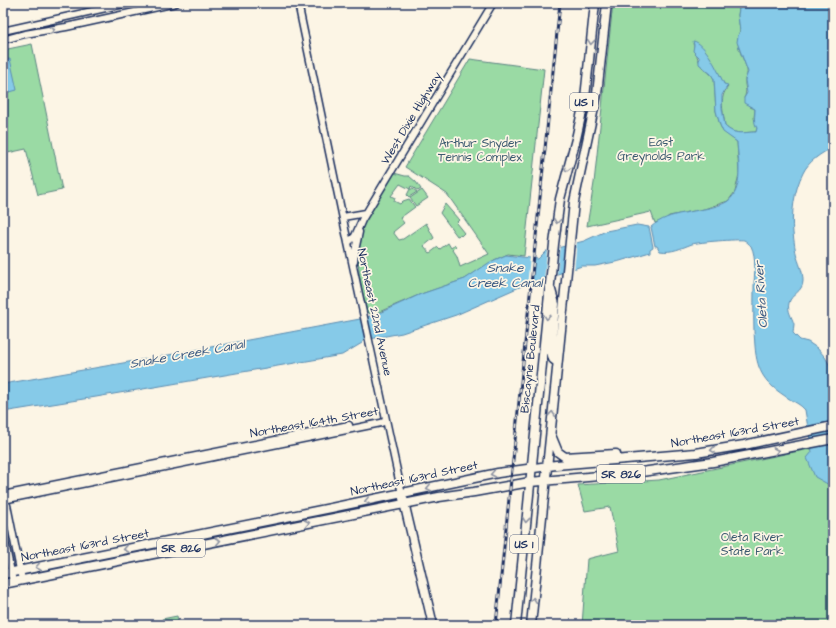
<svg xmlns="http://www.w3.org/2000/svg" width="836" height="628" font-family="'Architects Daughter',sans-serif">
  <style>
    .green { fill: #9adaa4; stroke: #5a8481 }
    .water { fill: #86cae8; stroke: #5b8cb1 }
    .pier { fill: #fcf5e5 }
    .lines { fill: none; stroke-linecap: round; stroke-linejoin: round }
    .minor-casing { stroke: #1b2f5e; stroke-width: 9 }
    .major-casing { stroke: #1b2f5e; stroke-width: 11 }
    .minor { stroke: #fcf5e5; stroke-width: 6 }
    .major { stroke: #fcf5e5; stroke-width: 8 }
    .rail-casing { stroke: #1b2f5e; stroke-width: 3 }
    .rail { stroke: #fcf5e5; stroke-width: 1.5; stroke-dasharray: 4.5; stroke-linecap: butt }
    .oneway { stroke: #8c92a2 }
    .labels { text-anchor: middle; stroke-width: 3.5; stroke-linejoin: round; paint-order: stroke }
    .shield { fill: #fcf5e5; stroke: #5e6a86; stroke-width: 1 }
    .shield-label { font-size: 11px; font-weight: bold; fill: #1b2f5e }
    .street-label { font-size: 12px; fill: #1b2f5e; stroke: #fcf5e5 }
    .park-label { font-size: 12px; fill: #3b5a70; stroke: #fcf5e5 }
    .water-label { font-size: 13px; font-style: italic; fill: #365680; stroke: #fcf5e5 }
  </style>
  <rect width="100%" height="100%" fill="#fcf5e5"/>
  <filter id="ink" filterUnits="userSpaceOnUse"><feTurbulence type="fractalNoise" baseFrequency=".025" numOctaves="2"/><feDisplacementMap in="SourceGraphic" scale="8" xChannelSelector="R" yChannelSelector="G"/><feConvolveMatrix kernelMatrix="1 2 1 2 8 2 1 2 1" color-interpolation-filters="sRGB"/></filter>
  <g filter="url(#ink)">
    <path class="green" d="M613,3H740L738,15L740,31C733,43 744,58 747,70C748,73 746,76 745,79C744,86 748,91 744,98L750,107L755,109L754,118L757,128L756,132C744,132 735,136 725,126C724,113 718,98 728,87L724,84L709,56L693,43C694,48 699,63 702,67C706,71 711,73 714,79L716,111L720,125L723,131L737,142L739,174L735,192L728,201L704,209L669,216L664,220L655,223L651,212L587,226L594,183Z
      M32,44L62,190L38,195L26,149L3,154V50Z
      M470,59L544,69L524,256L508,254L494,260L493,261L465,279L421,294L372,315L367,312C361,286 354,259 361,232C367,212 384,191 394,173L405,176H409L416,182L421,189L418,191L411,186L410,189H413L417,192L409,197L407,195L410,189L400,184L391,196L395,198L394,201L400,204L403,201L409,199L415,207L400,218L404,223L393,232L399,240L403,239L426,223L434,238L424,246L430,253L438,247L440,249L448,243L451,248L455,245L456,247L453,250L457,256L460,267L489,254L447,194L405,167Z
      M422,190L428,198L416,206L410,198Z
      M445,204L459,220L456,223L464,233L461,236L460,235L457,236L440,213Z
      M833,444V625H582L587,559L619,551L610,507L585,511L578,485L659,480Z
      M177,616L179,625H164L162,619Z"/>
    <path class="water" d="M740,3H833V148C822,152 808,162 803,173C794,190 791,214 793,233C794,241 795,250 797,257C800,266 803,272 803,281C803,292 791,294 789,303C787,311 792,317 794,324C794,327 793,330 793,333L800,340L808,342L817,348L825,357L833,371V487L815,477L807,458L812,452L805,410C800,404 794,402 788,398C766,384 757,373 755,346C753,327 754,307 754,288C754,275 757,258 751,246C749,244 746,241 744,240C738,239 699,242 692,244C681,248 672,253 660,251L657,246H655L651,227C660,219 672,215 684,213C696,210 718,208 728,201C744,189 738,159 737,142L723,132L720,125L716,111L714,79L711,74L699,64V57L693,51L694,45L693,41C705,42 719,73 724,84L728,85L722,95V108L725,126C735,136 743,132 756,132L757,128C753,122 755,116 755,109L744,103V98L747,93L745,80L748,72L737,42L738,36L740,31L738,15Z
      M10,59L17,90L6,93L3,83V60Z
      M637,225L649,227L653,247L650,249V252L620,261L595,266H582L524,285L456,315L402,333L364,340L362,343L342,355L96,397L3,412V384L163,356L360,319L377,314L421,294L465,279L490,262L506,255L538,259L546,251L584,241L606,231Z"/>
    <path class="pier" d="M577,241L574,271L562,274L565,244Z
      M560,245L557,276L544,280L547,249Z
      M530,256L535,257L532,285L527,286Z"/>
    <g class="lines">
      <defs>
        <path id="minor" d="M298,3L348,243L402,494
          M3,31L128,3
          M3,40L25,34L66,27L176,3
          M343,217L366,213
          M348,243L355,236L362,220L493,3
          M354,262L356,246L359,232
          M3,495L349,425
          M3,500L381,423L386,421
          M3,501L7,505L22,580
          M3,533L13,582"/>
        <path id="major" d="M551,290L555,304L551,352L553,359L557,362
          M551,435L558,452L565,457L616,454
          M403,498L433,625
          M3,574L331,508L498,473L556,465L696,453L744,445L833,426
          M3,584L439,497L474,492L530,482L634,473L713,462L833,439
          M516,625L554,244L560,199L576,139L585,98L595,3
          M531,625L574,202L597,94L607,3"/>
      </defs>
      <use href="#minor" class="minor-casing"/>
      <use href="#major" class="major-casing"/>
      <use href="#minor" class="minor"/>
      <use href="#major" class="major"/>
      <defs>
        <path id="rail" d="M496,625L560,3"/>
      </defs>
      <use href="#rail" class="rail-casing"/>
      <use href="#rail" class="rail"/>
    </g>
    <defs><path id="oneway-chevron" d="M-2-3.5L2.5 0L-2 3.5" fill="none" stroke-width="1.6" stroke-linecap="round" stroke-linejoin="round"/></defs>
    <g class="oneway">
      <use href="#oneway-chevron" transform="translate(52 30) rotate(-11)"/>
      <use href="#oneway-chevron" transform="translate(591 42) rotate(96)"/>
      <use href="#oneway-chevron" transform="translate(567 169) rotate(105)"/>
      <use href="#oneway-chevron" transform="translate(557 221) rotate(98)"/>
      <use href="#oneway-chevron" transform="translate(547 317) rotate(96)"/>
      <use href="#oneway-chevron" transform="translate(552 414) rotate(-84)"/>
      <use href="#oneway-chevron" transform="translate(713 450) rotate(172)"/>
      <use href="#oneway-chevron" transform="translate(776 451) rotate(-11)"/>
      <use href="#oneway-chevron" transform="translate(493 474) rotate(169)"/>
      <use href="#oneway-chevron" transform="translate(429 488) rotate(168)"/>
      <use href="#oneway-chevron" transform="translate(367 501) rotate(168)"/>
      <use href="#oneway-chevron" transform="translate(526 520) rotate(96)"/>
      <use href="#oneway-chevron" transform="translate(307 523) rotate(-11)"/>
      <use href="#oneway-chevron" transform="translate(218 541) rotate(-11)"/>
      <use href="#oneway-chevron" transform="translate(126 549) rotate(169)"/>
      <use href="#oneway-chevron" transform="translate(38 567) rotate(169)"/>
      <use href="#oneway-chevron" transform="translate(533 600) rotate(-84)"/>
    </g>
  </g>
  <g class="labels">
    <g class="shield">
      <rect x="570" y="93" width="28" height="18" rx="3"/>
      <rect x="597" y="465" width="48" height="18" rx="3"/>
      <rect x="510" y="535" width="28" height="18" rx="3"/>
      <rect x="157" y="539" width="48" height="18" rx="3"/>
    </g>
    <g class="shield-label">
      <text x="584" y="106">US 1</text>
      <text x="621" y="478">SR 826</text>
      <text x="524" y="548">US 1</text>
      <text x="181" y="552">SR 826</text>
    </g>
    <g class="street-label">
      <text transform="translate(411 118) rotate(-59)" y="4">West Dixie Highway</text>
      <text transform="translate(375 312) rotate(78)" y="4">Northeast 22nd Avenue</text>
      <text transform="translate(530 359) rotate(-84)" y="4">Biscayne Boulevard</text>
      <text transform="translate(314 422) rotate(-10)" y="4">Northeast 164th Street</text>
      <text transform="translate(735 432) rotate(-10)" y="4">Northeast 163rd Street</text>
      <text transform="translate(414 478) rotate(-12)" y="4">Northeast 163rd Street</text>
      <text transform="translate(85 545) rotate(-11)" y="4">Northeast 163rd Street</text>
    </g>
    <g class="park-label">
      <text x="661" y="146">East<tspan x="661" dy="14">Greynolds Park</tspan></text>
      <text x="480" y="147">Arthur Snyder<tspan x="480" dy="14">Tennis Complex</tspan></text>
      <text x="752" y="541">Oleta River<tspan x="752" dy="14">State Park</tspan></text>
    </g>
    <g class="water-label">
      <text x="505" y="272">Snake<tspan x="505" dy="15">Creek Canal</tspan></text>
      <text transform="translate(760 295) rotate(-94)" y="5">Oleta River</text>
      <text transform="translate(187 353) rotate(-10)" y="5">Snake Creek Canal</text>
    </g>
  </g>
  <rect width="836" height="628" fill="none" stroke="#fcf5e5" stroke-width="16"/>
  <rect x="8" y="8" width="820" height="612" fill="none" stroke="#1b2f5e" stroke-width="1.5" filter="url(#ink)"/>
</svg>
